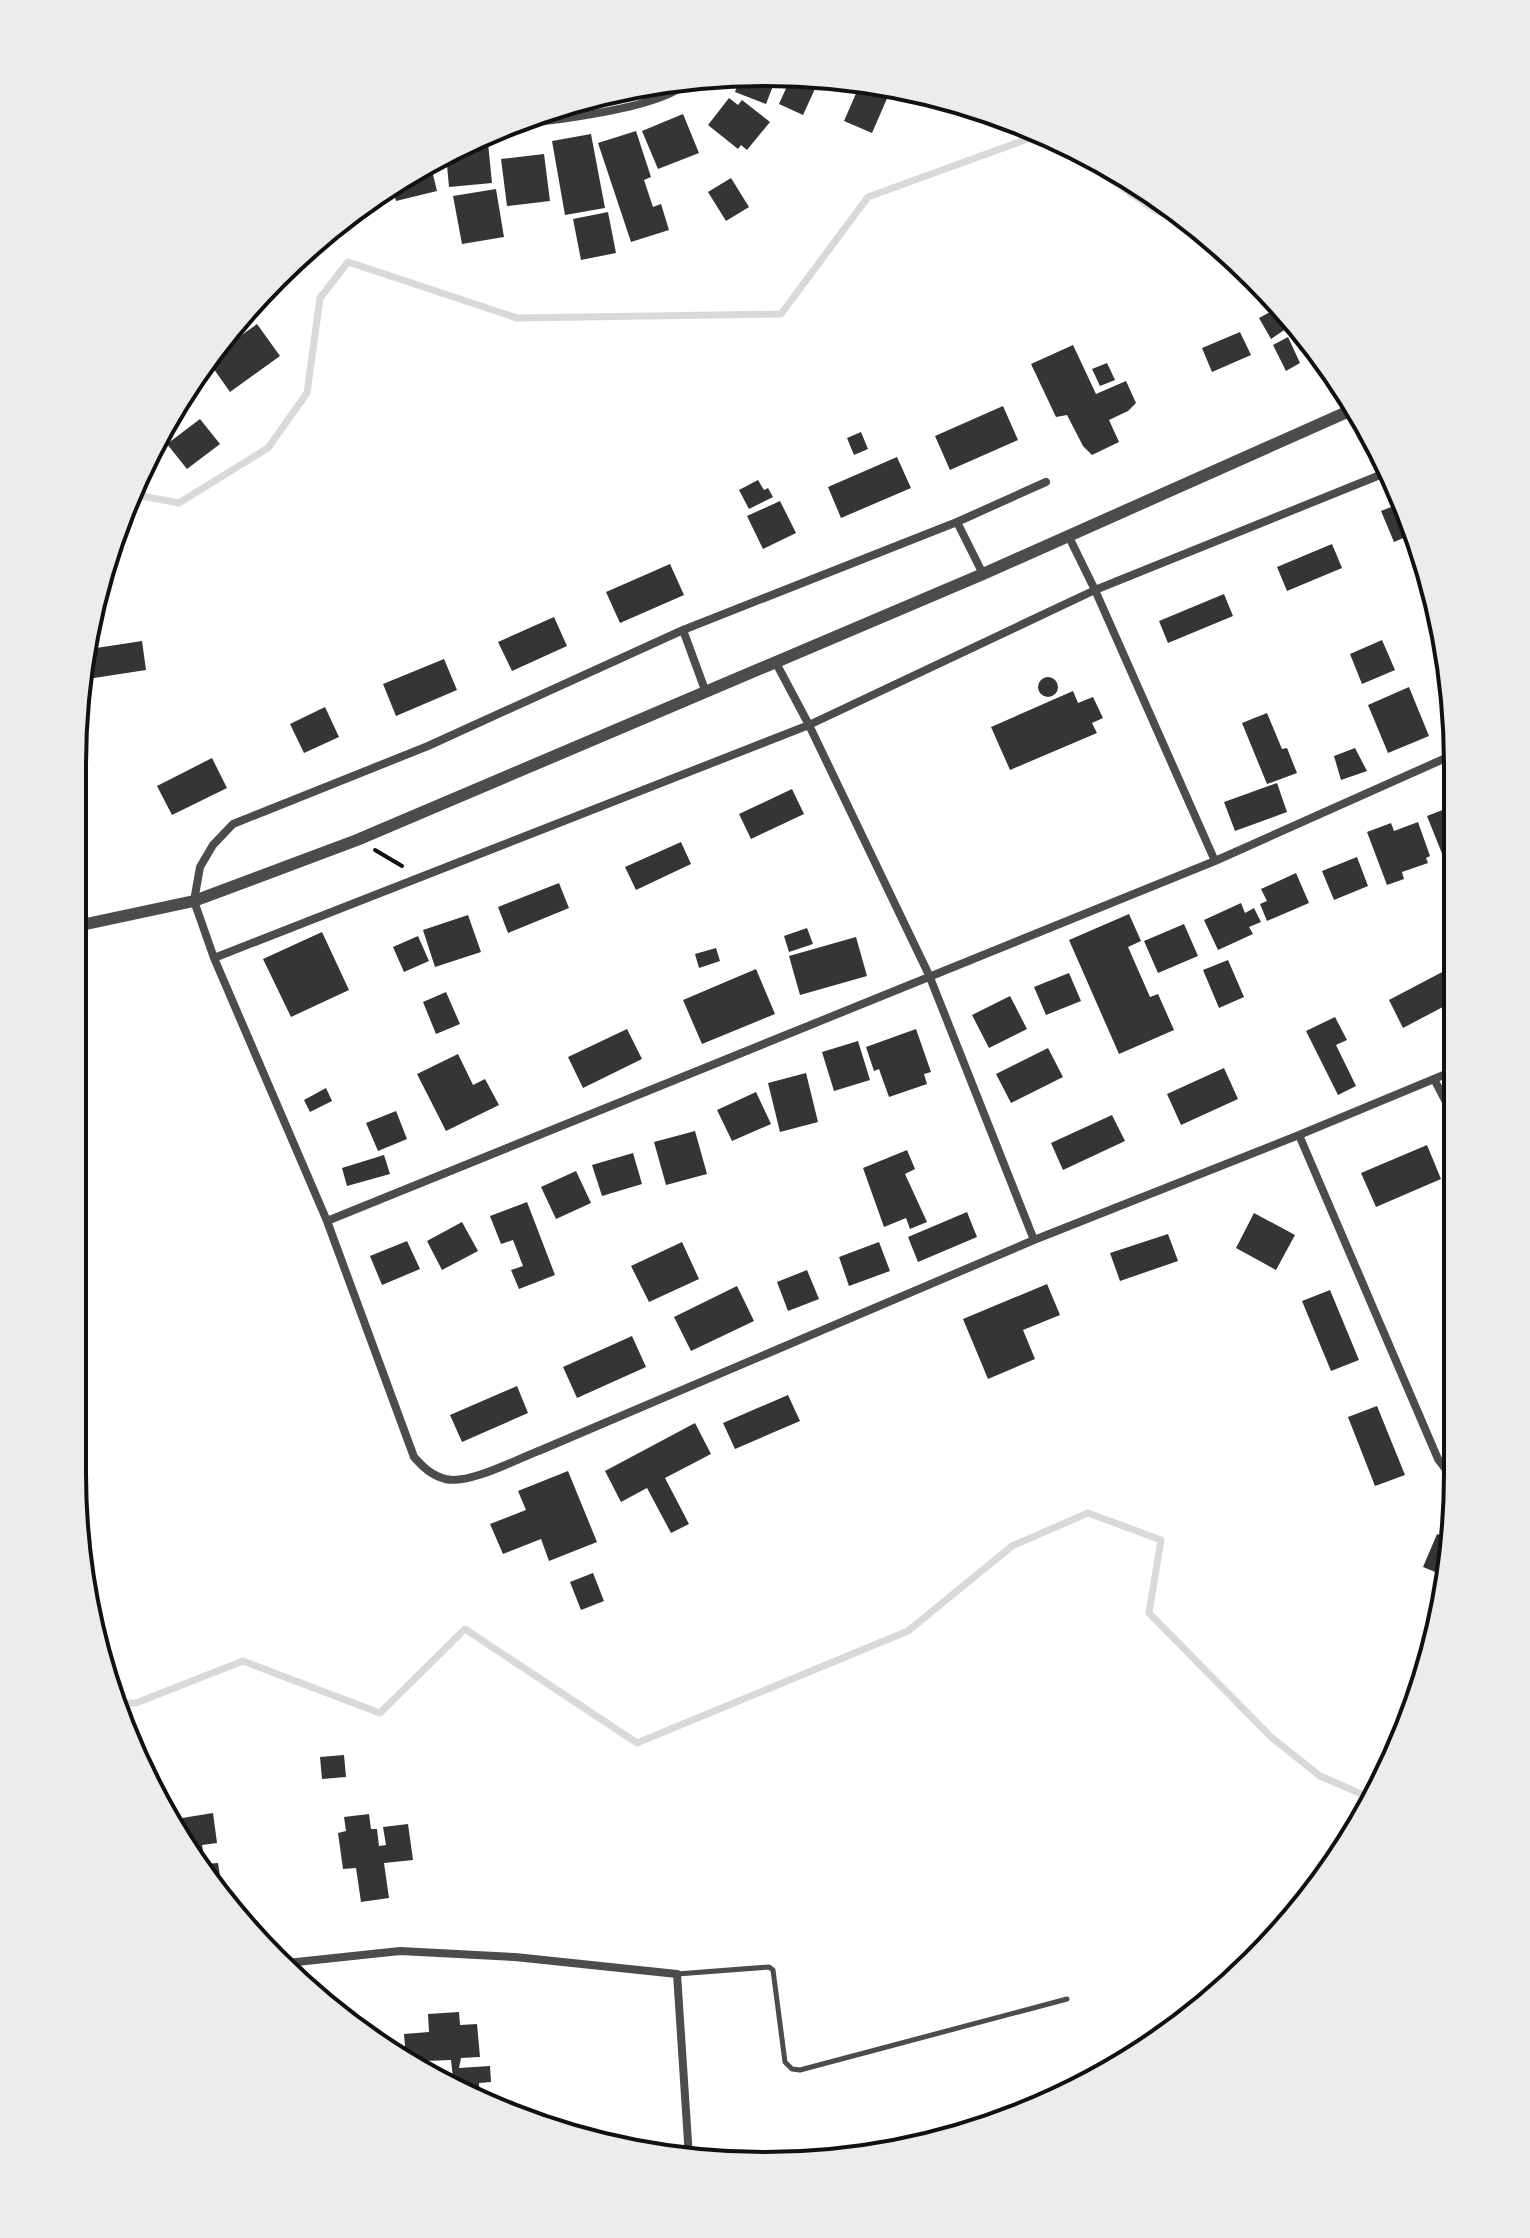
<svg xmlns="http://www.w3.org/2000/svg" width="1530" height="2238" font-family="Ubuntu,sans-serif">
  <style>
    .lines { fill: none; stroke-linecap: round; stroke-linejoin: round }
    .stream { stroke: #d9d9d9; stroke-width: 7 }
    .building { fill: #353535 }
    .path { stroke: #111; stroke-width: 4 }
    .service { stroke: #4c4c4c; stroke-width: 5 }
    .minor { stroke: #4c4c4c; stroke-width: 8 }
    .tertiary { stroke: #4c4c4c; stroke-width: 12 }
    .rim { fill: none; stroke: #111; stroke-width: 4 }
  </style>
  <rect width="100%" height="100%" fill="#fff"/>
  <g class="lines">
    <path class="stream" d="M131,494L179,503L268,448L307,393L320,298L348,262L517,318L781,314L868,197L1044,133L1155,210L1198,228
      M112,1703H136L243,1661L380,1713L465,1629L637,1743L908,1631L1012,1546L1088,1513L1161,1540L1149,1613L1271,1737L1320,1776L1373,1799"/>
  </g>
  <path class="building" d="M765,72L778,73L766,104L735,92L741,74Z
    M792,75L819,80L803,115L779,104Z
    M664,82L663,89H638V85Z
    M861,82L889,94L872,133L844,121Z
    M618,89V99H587L586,98Z
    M729,98L738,105L742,100L770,122L747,150L741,145L738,149L708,125Z
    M683,114L699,153L658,169L642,131Z
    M636,131L651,177L644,180L653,207L661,204L669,230L631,242L598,143Z
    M591,134L605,208L565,215L552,141Z
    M488,143L492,183L449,187L446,154L462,145Z
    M544,154L550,201L507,206L501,159Z
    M430,162L437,191L396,201L391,183Z
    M731,178L749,207L726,221L708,192Z
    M496,189L504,237L462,244L453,196Z
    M608,212L616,253L581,260L573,219Z
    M1281,306L1293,324L1271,339L1259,318Z
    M257,324L280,356L230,392L211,365L221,350Z
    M1240,332L1251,355L1212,372L1202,348Z
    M1288,337L1300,363L1286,371L1273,345Z
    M1073,345L1096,394L1126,381L1136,403L1128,411L1109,420L1119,442L1092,455L1083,446L1067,415L1056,417L1031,364Z
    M1107,363L1115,380L1100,386L1092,369Z
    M1003,406L1018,440L950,470L935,436Z
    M200,419L220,444L187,469L167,444Z
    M861,432L868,449L854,455L847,438Z
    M897,457L911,488L841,518L828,487Z
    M758,480L764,490L768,488L773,497L749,509L739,490Z
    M780,501L796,533L763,549L747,516Z
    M1406,501L1415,533L1394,542L1381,511Z
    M1332,544L1342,568L1287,591L1277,567Z
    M670,564L684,595L620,623L606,592Z
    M1224,594L1233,616L1168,643L1159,621Z
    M554,617L567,646L512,671L498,642Z
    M1382,640L1395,670L1362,684L1350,654Z
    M142,641L146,670L81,680L83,650Z
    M444,659L457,690L396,716L383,684Z
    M1038 687a10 10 0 1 1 20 0a10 10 0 1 1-20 0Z
    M1409,687L1429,736L1388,753L1368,705Z
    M1073,691L1078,703L1093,697L1103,718L1092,723L1097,733L1010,770L991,727Z
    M325,707L339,737L304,753L290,724Z
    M1267,713L1282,749L1287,748L1297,773L1267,784L1242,723Z
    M1355,748L1367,771L1341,780L1334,756Z
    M212,758L227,788L172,815L157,786Z
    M1277,783L1287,812L1235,831L1224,802Z
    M792,789L804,814L751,839L739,814Z
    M1458,804V856L1445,861L1427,816Z
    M1418,822L1430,856L1426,858L1428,863L1402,872L1404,879L1387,885L1367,832L1391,823L1394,831Z
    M681,842L691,864L636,890L625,867Z
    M1357,857L1368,886L1334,900L1322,871Z
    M1296,873L1309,903L1267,921L1260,904L1267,901L1261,889Z
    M559,883L569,908L508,933L498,907Z
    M1241,903L1245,913L1254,908L1261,922L1249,927L1253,934L1218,950L1204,920Z
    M1129,914L1141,941L1128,947L1150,997L1158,994L1174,1030L1119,1054L1069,940Z
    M468,915L481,952L435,967L423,930Z
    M1184,924L1198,956L1158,973L1144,941Z
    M807,928L813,944L789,952L784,936Z
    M322,932L349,990L291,1017L263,959Z
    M418,936L429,961L404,972L393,947Z
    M856,937L867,976L800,995L789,956Z
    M716,948L720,961L699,968L695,954Z
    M1228,960L1244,997L1219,1008L1203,970Z
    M756,969L775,1014L702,1044L683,1000Z
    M1446,970L1458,991V999L1403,1028L1389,1000Z
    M1069,973L1081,1001L1046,1015L1034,987Z
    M446,992L460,1024L436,1034L423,1002Z
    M1010,996L1027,1029L989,1048L972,1015Z
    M1335,1017L1347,1040L1336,1045L1356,1086L1338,1095L1306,1031Z
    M627,1029L642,1059L583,1088L568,1057Z
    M916,1029L931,1072L924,1074L927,1084L889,1097L879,1069L874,1071L866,1047Z
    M858,1041L870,1080L834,1091L822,1052Z
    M1048,1048L1063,1077L1011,1103L996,1074Z
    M458,1054L473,1085L485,1079L499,1105L446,1131L417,1074Z
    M1224,1068L1238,1099L1181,1125L1167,1094Z
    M806,1073L818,1122L780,1132L768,1083Z
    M326,1088L332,1101L310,1112L304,1100Z
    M756,1092L771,1124L732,1141L717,1110Z
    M396,1111L407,1139L378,1151L366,1123Z
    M1112,1115L1125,1141L1063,1170L1051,1143Z
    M695,1131L707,1174L666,1185L654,1142Z
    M1427,1145L1441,1179L1376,1207L1361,1173Z
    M907,1150L915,1169L905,1174L927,1222L910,1229L906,1218L884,1227L863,1168Z
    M633,1153L642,1184L602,1196L592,1165Z
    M384,1155L390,1174L347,1186L342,1168Z
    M576,1171L591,1203L556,1219L541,1187Z
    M527,1202L555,1275L519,1289L511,1270L523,1266L513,1240L501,1244L490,1216Z
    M967,1212L977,1237L918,1262L908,1237Z
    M1254,1213L1295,1235L1276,1270L1236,1248Z
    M462,1222L478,1251L442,1270L427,1241Z
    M1168,1234L1178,1261L1120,1281L1110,1253Z
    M407,1241L420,1269L382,1285L370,1256Z
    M682,1242L699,1279L649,1302L631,1266Z
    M879,1242L890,1271L849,1286L839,1257Z
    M807,1270L819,1299L788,1311L777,1282Z
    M1047,1284L1060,1315L1023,1330L1035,1359L988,1379L963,1319Z
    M737,1286L754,1321L691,1351L674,1317Z
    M1330,1290L1359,1360L1331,1371L1302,1301Z
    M632,1336L646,1367L577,1398L563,1367Z
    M517,1386L528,1413L462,1442L450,1415Z
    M788,1395L800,1421L735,1449L723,1423Z
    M1377,1406L1405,1475L1375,1486L1348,1417Z
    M695,1423L711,1454L665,1478L689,1524L671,1533L647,1488L621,1502L605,1471Z
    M568,1471L597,1542L549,1561L541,1539L503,1554L490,1524L526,1510L518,1491Z
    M1437,1534L1451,1540L1448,1577L1423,1567Z
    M593,1573L604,1601L581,1610L570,1582Z
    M344,1755L346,1777L322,1779L320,1757Z
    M213,1813L217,1843L202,1845L205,1864L218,1863L223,1895L187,1855L178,1836L176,1819Z
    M369,1814L371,1829H377L379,1846L386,1845L383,1827L408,1824L413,1860L384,1863L389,1898L361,1902L356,1868L343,1869L338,1833L346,1831L344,1817Z
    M459,2012L460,2025L477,2024L480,2057L461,2058L459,2068L490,2066L491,2082L479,2083L480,2102L454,2087L451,2060L424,2061V2070L406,2059L404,2034L429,2032L428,2014Z
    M343,2023H369V2038L356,2030Z"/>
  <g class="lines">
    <path class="path" d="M375,850L402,866"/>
    <path class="service" d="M677,1974L769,1967L773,1970L785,2062L792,2069L800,2070L1067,1999"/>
    <path class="minor" d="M495,127C532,123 671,109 688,80
      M957,522L683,630L428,746L233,824L213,845L200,867L194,901L214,958L327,1221L414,1457C423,1467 431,1475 445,1479C469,1485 517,1459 541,1450L1034,1240L1299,1135L1458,1069
      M1068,535L1095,590L1215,861
      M983,574L957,522L1046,482
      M683,630L705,690
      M775,661L809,725L929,975L1034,1240
      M214,958L809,725L1095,590L1390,471
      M1434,1079L1458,1125
      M1299,1135L1438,1459L1457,1484
      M327,1221L1215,861L1457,753
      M287,1963L400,1951L515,1957L677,1974L689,2157"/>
    <path class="tertiary" d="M72,927L194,901L357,840L983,574L1356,408"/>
  </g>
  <path d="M0 0H1530V2238H0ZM765 86H765A679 679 0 0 1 1444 765V1473A679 679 0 0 1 765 2152H765A679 679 0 0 1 86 1473V765A679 679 0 0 1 765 86Z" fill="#ececec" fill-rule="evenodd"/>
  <path class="rim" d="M765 86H765A679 679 0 0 1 1444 765V1473A679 679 0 0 1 765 2152H765A679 679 0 0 1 86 1473V765A679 679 0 0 1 765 86Z"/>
</svg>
